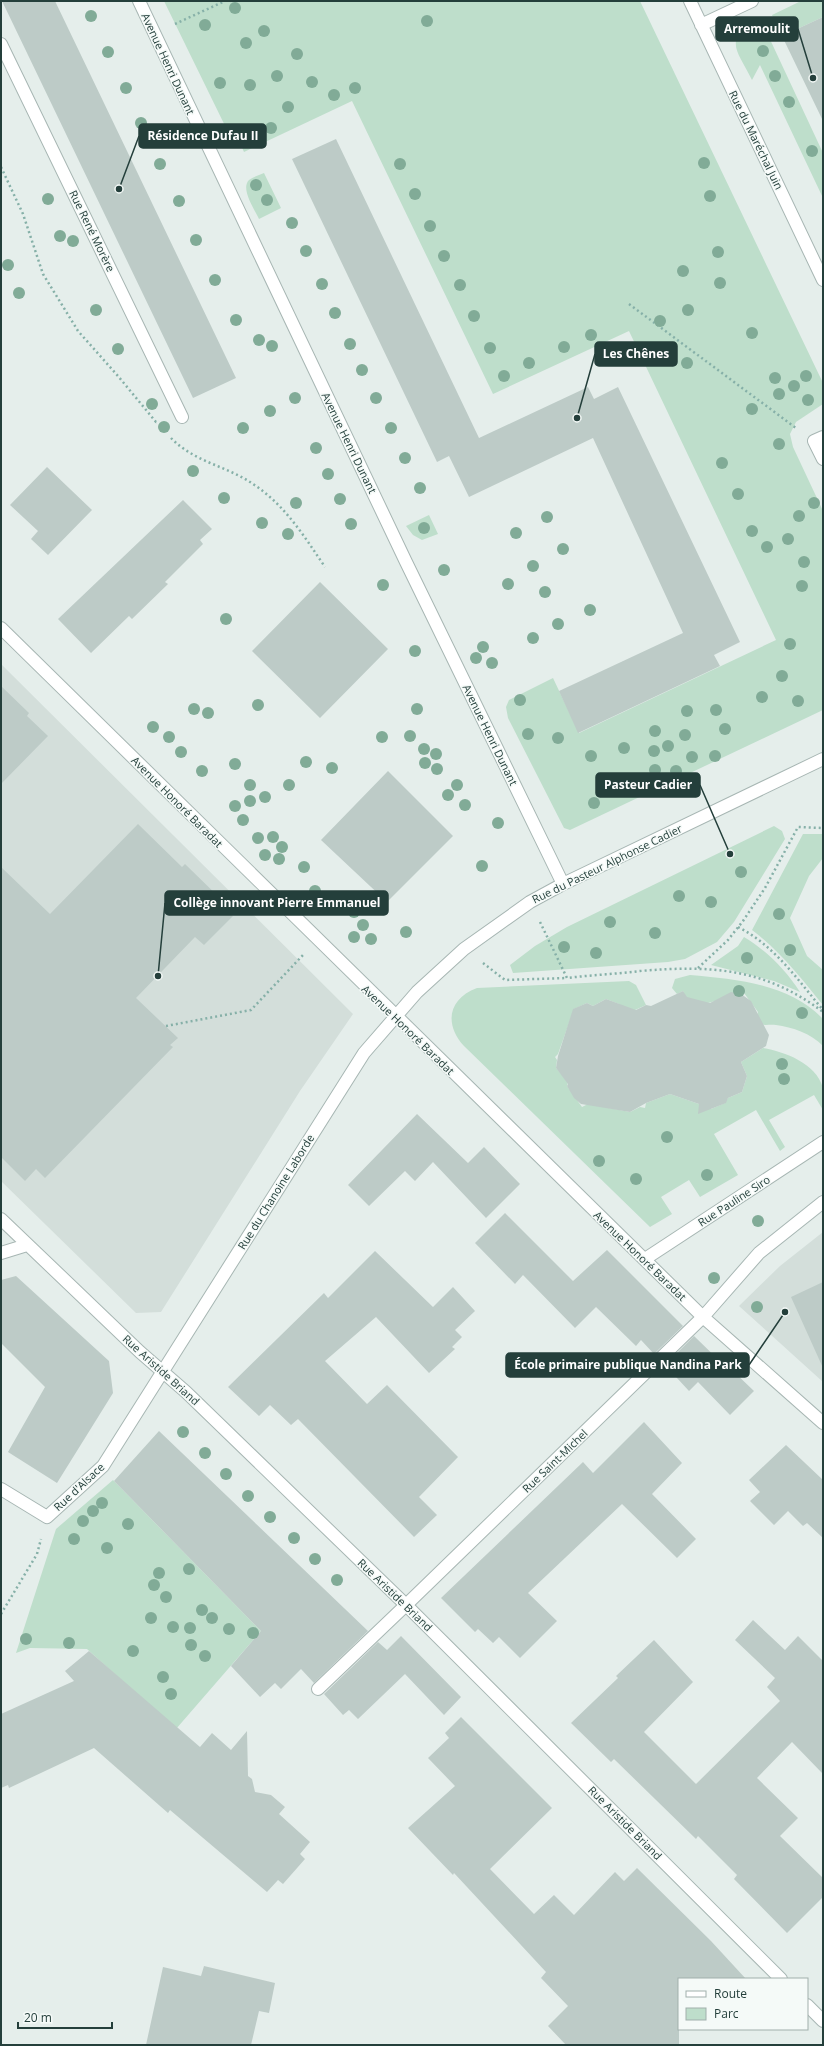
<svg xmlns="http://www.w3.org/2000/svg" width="824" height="2046" font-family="'Open Sans',sans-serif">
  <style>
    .built { fill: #d3deda }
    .green { fill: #bedecb }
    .building { fill: #bdcbc7 }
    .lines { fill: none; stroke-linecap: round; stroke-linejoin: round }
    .service-casing { stroke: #a7b6b3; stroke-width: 14 }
    .minor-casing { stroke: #a7b6b3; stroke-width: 14 }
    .path { stroke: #86b0a8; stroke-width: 2.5; stroke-dasharray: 2 3; stroke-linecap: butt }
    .service { stroke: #fff; stroke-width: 12 }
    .minor { stroke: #fff; stroke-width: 12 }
    .tree { fill: #81ab97 }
    .labels { text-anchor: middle; stroke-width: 3; stroke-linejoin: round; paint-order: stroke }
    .street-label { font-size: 11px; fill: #243f3b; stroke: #f5faf8 }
    .leader { fill: none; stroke: #243f3b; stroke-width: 1.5 }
    .callout-dot { fill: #243f3b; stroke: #f5faf8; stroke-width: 1.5 }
    .callout { fill: #243f3b; stroke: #243f3b; stroke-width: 1.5 }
    .callout-label { font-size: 12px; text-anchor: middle; font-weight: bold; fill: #fff }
  </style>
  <rect width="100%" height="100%" fill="#e5eeeb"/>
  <path class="built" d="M1,664L353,1014L300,1091L161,1312L136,1313L1,1181Z
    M823,1232V1382L739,1306L780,1266Z"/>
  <path class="green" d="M164,1H640L823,383V404L796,422L790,434L793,447L823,511V710L570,830L564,828L508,718L506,707L509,700L553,678L579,733L776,640L629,331L493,394L352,101L244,152L240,143L234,142L230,136Z
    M801,1H823V17L782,36L772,15Z
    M761,20L823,153V198L760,65L752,80C736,48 722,39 761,20Z
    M264,173L281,208L259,219C255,210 240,189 249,180C253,177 259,175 264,173Z
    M429,515L438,534L422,540L413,535L406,526Z
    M774,826L782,831L785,839L734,922L717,942L685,959L668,962L513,973L510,965L535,946L567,927Z
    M803,834H823V858L809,876L790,918L807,956L823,970V1005C801,978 780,951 752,930Z
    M744,937C767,951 785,969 800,992L774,981L711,965L738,946Z
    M690,975C736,979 790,984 823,1019V1046C812,1034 792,1027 776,1025C770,1024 765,1026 760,1024L757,1016L758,1012L744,993L690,1008L683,991L677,994L672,988L675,979Z
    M629,981L636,985L646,1005L624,1015L619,1004L606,999L593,1006L587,1003L574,1009L558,1054L555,1057L557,1060L556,1068L568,1082L567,1086L582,1107L588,1104L630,1112L640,1107L645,1108L646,1103L670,1094L699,1104V1108L706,1110L707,1108L711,1109L725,1103L728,1098L742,1092L747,1076L741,1062L763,1048C785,1052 816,1063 823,1088C824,1095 823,1104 823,1110L814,1095L769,1120L785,1147L780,1151L756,1110L714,1134L738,1175L700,1197L689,1180L661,1197L672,1214L650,1227L464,1046C444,1024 448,999 477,988Z
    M113,1480L261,1631L176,1729L87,1649L30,1648L16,1653L56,1529Z"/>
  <path class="building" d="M2,1H55L236,378L193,398Z
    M823,17V121L782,36Z
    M336,139L479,438L588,387L594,399L618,387L740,642L714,655L720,666L578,733L559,691L683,633L593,438L469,497L449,456L437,462L292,159Z
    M47,467L92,510L48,555L31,539L38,531L10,505Z
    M183,500L212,529L200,540L203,544L165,582L168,584L132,619L129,616L91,653L58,619Z
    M320,582L388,649L320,718L252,651Z
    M1,686L29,713L27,716L48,736L1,784Z
    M388,771L453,836L387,902L321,840Z
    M138,824L182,867L185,864L227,905L224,907L233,916L204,945L195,937L136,998L178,1038L170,1045L173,1047L45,1178L36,1169L25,1181L1,1157V867L50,914Z
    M683,991L687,997L710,1003L731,992L741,994L751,1001L769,1035L766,1046L741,1062L747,1076L742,1092L728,1098L726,1103L698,1114L699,1104L670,1094L646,1103L630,1112L581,1104L574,1098L567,1086L568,1084L556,1068L558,1056L573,1009L587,1003L593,1006L606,999L636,1010L646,1005L651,1006Z
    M417,1114L468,1163L484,1147L520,1184L486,1218L433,1162L415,1181L405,1171L369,1206L348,1185Z
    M505,1213L573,1281L607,1250L683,1326L654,1354L641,1340L636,1346L596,1307L575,1328L523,1275L515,1284L475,1243Z
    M375,1251L433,1307L453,1287L475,1311L455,1330L462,1337L452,1347L455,1349L429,1373L376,1317L325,1361L367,1404L387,1385L458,1457L419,1497L437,1515L414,1537L298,1419L291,1425L270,1405L259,1416L228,1387L324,1293L328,1298Z
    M16,1276L109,1361L113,1393L57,1483L8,1452L45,1387L1,1343V1280Z
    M823,1282V1368L791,1297Z
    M694,1336L730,1371L731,1369L754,1391L730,1415L698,1382L689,1391L665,1365Z
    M644,1422L682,1463L652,1494L696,1539L677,1558L622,1504L528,1593L557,1621L520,1658L499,1637L493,1643L478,1629L475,1632L441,1598L583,1462L593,1473Z
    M159,1431L368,1631L314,1683L301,1669L281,1689L275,1683L260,1697L231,1666L261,1631L114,1481Z
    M786,1445L823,1480V1538L807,1523L803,1526L788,1511L774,1525L750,1501L760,1492L749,1480Z
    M753,1620L785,1650L798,1636L823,1661V1774L792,1742L757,1778L798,1818L780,1836L823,1878V1897L787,1933L734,1879L737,1875L698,1836L696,1839L614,1759L611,1762L571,1723L618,1678L616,1676L654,1640L693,1682L644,1732L696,1784L780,1701L767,1687L775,1678L735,1640Z
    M401,1636L461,1697L444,1715L405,1674L358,1719L349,1710L343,1715L324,1694L378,1642L387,1650Z
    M89,1651L200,1747L212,1733L231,1750L247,1731L248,1776L252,1779L255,1792L271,1795L285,1807L279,1814L310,1842L300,1854L305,1859L283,1884L278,1880L267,1892L170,1810L168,1813L94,1748L9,1788L8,1785L1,1788V1714L74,1681L65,1671Z
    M461,1717L552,1808L490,1869L534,1914L554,1895L574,1915L615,1872L624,1881L637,1868L711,1941L746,1979H679V2045H566L548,2026L568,2006L541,1978L546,1972L454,1873L453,1875L408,1828L455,1786L428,1758L449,1738L445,1733Z
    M204,1966L275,1983L269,2013L259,2011L251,2045H146L163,1967L201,1976Z"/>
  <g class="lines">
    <defs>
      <path id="service" d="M1,44L182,417
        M703,1317L759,1253L823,1202
        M318,1689L406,1605"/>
      <path id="minor" d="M139,1L406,562L563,884
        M690,1L823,280
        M701,25L752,1
        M823,437L814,441L823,459
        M1,628L703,1317L823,1423
        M1,1219L140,1352L186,1392L406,1605L781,1979
        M1,1253L27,1245
        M645,1259L823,1142
        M1,1489L47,1517L103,1466L364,1053L417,992L464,949L530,902L563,884L823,759
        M406,1605L703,1317
        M807,2005L823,2021"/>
    </defs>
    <use href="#service" class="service-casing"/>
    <use href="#minor" class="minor-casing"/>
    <path class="path" d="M175,24L225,1
      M1,167L23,214L43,274L78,331L118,376L156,422L159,421
      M629,304L796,428
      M171,438C194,462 227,466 253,484C285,505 304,536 325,567
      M540,922L567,978C591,975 616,974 640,971C711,965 765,968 823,1012
      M738,927C774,945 798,980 823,1010
      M483,963L505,980L567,978
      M698,968L728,940L743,921L765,888L798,827L823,828
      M166,1026L251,1010L303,955
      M1,1614L37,1554L41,1539"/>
    <use href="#service" class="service"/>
    <use href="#minor" class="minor"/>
  </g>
  <g class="tree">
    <circle cx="235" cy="8" r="6"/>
    <circle cx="91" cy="16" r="6"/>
    <circle cx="427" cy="21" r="6"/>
    <circle cx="205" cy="25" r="6"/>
    <circle cx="264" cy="31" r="6"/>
    <circle cx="246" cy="43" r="6"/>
    <circle cx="763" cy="51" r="6"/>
    <circle cx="108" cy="52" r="6"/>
    <circle cx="297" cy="54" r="6"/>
    <circle cx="277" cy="76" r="6"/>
    <circle cx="775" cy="76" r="6"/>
    <circle cx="312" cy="82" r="6"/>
    <circle cx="220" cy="83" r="6"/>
    <circle cx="250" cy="85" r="6"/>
    <circle cx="126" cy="88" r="6"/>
    <circle cx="355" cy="88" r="6"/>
    <circle cx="334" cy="95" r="6"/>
    <circle cx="789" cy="102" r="6"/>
    <circle cx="288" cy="107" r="6"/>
    <circle cx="141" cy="123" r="6"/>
    <circle cx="271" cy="128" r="6"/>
    <circle cx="812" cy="151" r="6"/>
    <circle cx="704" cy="163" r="6"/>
    <circle cx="160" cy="164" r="6"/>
    <circle cx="400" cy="164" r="6"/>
    <circle cx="256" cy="185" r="6"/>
    <circle cx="415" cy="194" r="6"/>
    <circle cx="710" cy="196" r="6"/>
    <circle cx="48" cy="199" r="6"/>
    <circle cx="267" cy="200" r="6"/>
    <circle cx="179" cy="201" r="6"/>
    <circle cx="292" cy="223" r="6"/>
    <circle cx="430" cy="226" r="6"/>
    <circle cx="60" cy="236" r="6"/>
    <circle cx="196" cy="240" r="6"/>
    <circle cx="73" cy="241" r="6"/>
    <circle cx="306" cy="251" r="6"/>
    <circle cx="718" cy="252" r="6"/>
    <circle cx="444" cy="256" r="6"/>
    <circle cx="8" cy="265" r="6"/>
    <circle cx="683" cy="271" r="6"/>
    <circle cx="215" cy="280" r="6"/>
    <circle cx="720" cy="283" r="6"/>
    <circle cx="322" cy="284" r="6"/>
    <circle cx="460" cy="285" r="6"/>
    <circle cx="19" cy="293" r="6"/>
    <circle cx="96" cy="310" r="6"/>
    <circle cx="688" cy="310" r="6"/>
    <circle cx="335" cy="313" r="6"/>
    <circle cx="474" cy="316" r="6"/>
    <circle cx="236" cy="320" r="6"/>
    <circle cx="660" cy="321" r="6"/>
    <circle cx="752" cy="333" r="6"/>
    <circle cx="591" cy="335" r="6"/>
    <circle cx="259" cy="340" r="6"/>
    <circle cx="350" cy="344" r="6"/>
    <circle cx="272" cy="346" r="6"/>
    <circle cx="564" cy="347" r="6"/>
    <circle cx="490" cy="348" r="6"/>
    <circle cx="118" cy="349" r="6"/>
    <circle cx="529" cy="363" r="6"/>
    <circle cx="687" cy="363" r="6"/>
    <circle cx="362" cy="370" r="6"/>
    <circle cx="504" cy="376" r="6"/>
    <circle cx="806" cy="376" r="6"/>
    <circle cx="775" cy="378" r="6"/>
    <circle cx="794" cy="386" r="6"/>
    <circle cx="779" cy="394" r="6"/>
    <circle cx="295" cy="398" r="6"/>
    <circle cx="376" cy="398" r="6"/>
    <circle cx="808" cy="400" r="6"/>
    <circle cx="152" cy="404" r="6"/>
    <circle cx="752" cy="409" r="6"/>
    <circle cx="270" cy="411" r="6"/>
    <circle cx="164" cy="427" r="6"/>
    <circle cx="243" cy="428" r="6"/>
    <circle cx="391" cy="428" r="6"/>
    <circle cx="779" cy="444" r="6"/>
    <circle cx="316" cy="448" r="6"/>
    <circle cx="405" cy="458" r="6"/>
    <circle cx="722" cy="463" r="6"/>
    <circle cx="193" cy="471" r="6"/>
    <circle cx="328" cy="474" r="6"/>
    <circle cx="420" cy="488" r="6"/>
    <circle cx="738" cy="494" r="6"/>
    <circle cx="224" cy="498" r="6"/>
    <circle cx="340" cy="499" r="6"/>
    <circle cx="296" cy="503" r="6"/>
    <circle cx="814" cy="503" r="6"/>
    <circle cx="799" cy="516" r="6"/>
    <circle cx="547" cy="517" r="6"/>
    <circle cx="262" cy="523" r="6"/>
    <circle cx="351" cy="524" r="6"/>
    <circle cx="424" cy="528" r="6"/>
    <circle cx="752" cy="531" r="6"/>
    <circle cx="516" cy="533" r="6"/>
    <circle cx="288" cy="534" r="6"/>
    <circle cx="788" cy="539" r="6"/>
    <circle cx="767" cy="547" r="6"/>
    <circle cx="563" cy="549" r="6"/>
    <circle cx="804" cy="562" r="6"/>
    <circle cx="533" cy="566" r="6"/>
    <circle cx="444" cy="570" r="6"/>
    <circle cx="508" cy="584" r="6"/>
    <circle cx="383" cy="585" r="6"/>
    <circle cx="802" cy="586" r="6"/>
    <circle cx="545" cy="592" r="6"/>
    <circle cx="590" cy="610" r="6"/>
    <circle cx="226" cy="619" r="6"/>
    <circle cx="558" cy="624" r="6"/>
    <circle cx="533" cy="638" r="6"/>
    <circle cx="790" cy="644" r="6"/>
    <circle cx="483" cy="647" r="6"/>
    <circle cx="415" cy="651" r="6"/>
    <circle cx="476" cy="658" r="6"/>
    <circle cx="492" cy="663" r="6"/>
    <circle cx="782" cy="676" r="6"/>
    <circle cx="762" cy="697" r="6"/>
    <circle cx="520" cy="700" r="6"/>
    <circle cx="798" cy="701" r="6"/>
    <circle cx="258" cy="705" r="6"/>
    <circle cx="194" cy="709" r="6"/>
    <circle cx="417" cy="709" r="6"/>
    <circle cx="716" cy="710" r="6"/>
    <circle cx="687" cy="711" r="6"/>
    <circle cx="208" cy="713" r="6"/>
    <circle cx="153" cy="727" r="6"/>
    <circle cx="725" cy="729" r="6"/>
    <circle cx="655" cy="731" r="6"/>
    <circle cx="528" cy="734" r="6"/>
    <circle cx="685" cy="735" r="6"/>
    <circle cx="410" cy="736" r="6"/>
    <circle cx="169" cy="737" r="6"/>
    <circle cx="382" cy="737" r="6"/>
    <circle cx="558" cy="738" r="6"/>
    <circle cx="668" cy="746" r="6"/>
    <circle cx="624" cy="748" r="6"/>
    <circle cx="424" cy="749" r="6"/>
    <circle cx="654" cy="751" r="6"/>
    <circle cx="181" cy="752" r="6"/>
    <circle cx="436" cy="754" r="6"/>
    <circle cx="591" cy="756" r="6"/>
    <circle cx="715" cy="756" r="6"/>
    <circle cx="692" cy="757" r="6"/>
    <circle cx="306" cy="762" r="6"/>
    <circle cx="425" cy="763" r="6"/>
    <circle cx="235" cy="764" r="6"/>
    <circle cx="332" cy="768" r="6"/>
    <circle cx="437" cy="769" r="6"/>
    <circle cx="655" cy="770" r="6"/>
    <circle cx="202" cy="771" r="6"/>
    <circle cx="676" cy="771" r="6"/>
    <circle cx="250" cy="785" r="6"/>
    <circle cx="289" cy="785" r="6"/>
    <circle cx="457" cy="785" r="6"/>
    <circle cx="602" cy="788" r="6"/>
    <circle cx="448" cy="795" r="6"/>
    <circle cx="265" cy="797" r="6"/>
    <circle cx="250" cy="801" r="6"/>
    <circle cx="594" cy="803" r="6"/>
    <circle cx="465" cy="805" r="6"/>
    <circle cx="235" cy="806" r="6"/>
    <circle cx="243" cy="820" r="6"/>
    <circle cx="498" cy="823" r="6"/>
    <circle cx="273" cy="837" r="6"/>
    <circle cx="258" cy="838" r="6"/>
    <circle cx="282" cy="847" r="6"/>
    <circle cx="265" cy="855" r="6"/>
    <circle cx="279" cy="859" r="6"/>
    <circle cx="482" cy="866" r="6"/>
    <circle cx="304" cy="867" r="6"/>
    <circle cx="741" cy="872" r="6"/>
    <circle cx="315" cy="891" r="6"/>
    <circle cx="679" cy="896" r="6"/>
    <circle cx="711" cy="902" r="6"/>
    <circle cx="354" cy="912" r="6"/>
    <circle cx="779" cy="914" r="6"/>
    <circle cx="610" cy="922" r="6"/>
    <circle cx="363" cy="925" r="6"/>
    <circle cx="406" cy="932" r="6"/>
    <circle cx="655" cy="933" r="6"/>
    <circle cx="354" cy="937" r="6"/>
    <circle cx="371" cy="939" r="6"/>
    <circle cx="564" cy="947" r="6"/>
    <circle cx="790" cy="950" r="6"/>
    <circle cx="596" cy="953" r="6"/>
    <circle cx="747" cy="958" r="6"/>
    <circle cx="739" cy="991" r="6"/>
    <circle cx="802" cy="1013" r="6"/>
    <circle cx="782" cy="1064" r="6"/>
    <circle cx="784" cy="1079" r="6"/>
    <circle cx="667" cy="1137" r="6"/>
    <circle cx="599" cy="1161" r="6"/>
    <circle cx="707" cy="1175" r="6"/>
    <circle cx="636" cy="1179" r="6"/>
    <circle cx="758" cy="1221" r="6"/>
    <circle cx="714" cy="1278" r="6"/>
    <circle cx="757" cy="1307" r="6"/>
    <circle cx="183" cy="1432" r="6"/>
    <circle cx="205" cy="1453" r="6"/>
    <circle cx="226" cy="1474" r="6"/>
    <circle cx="248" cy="1496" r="6"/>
    <circle cx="102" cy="1503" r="6"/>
    <circle cx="93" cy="1511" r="6"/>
    <circle cx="270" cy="1517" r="6"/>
    <circle cx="83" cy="1521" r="6"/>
    <circle cx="128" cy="1524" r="6"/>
    <circle cx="294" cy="1538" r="6"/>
    <circle cx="74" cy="1539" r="6"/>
    <circle cx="107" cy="1548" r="6"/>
    <circle cx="315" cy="1559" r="6"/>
    <circle cx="189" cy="1569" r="6"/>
    <circle cx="159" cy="1573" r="6"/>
    <circle cx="337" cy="1580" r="6"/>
    <circle cx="154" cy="1585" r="6"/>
    <circle cx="166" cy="1597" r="6"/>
    <circle cx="202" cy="1610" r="6"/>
    <circle cx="151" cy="1618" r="6"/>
    <circle cx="212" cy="1618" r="6"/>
    <circle cx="173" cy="1627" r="6"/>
    <circle cx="190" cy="1628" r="6"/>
    <circle cx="229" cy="1629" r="6"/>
    <circle cx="253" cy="1633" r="6"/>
    <circle cx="26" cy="1639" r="6"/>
    <circle cx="69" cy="1643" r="6"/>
    <circle cx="191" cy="1645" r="6"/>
    <circle cx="133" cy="1651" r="6"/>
    <circle cx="205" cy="1656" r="6"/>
    <circle cx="163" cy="1677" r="6"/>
    <circle cx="171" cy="1694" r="6"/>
  </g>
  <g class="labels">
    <g class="street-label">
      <text transform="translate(168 64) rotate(65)" y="4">Avenue Henri Dunant</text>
      <text transform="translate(756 140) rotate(64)" y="4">Rue du Maréchal Juin</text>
      <text transform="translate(92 231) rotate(64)" y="4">Rue René Morère</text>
      <text transform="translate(349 443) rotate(64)" y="4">Avenue Henri Dunant</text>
      <text transform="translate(490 735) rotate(64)" y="4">Avenue Henri Dunant</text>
      <text transform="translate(177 802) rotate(45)" y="4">Avenue Honoré Baradat</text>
      <text transform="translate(607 864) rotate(-26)" y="4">Rue du Pasteur Alphonse Cadier</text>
      <text transform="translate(408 1030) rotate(44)" y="4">Avenue Honoré Baradat</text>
      <text transform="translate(276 1192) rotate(-58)" y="4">Rue du Chanoine Laborde</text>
      <text transform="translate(734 1201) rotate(-33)" y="4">Rue Pauline Siro</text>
      <text transform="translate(640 1256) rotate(44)" y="4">Avenue Honoré Baradat</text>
      <text transform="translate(161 1370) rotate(42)" y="4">Rue Aristide Briand</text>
      <text transform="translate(555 1461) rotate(-44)" y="4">Rue Saint-Michel</text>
      <text transform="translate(79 1487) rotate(-43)" y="4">Rue d'Alsace</text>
      <text transform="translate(395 1595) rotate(44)" y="4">Rue Aristide Briand</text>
      <text transform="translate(625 1823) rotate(45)" y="4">Rue Aristide Briand</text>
    </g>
  </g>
  <path class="leader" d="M813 78L798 29M119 189L139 136M577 418L595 354M730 854L700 785M158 976L165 903M785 1312L749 1365"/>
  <g class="callout-dot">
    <circle cx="813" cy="78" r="4"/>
    <circle cx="119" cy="189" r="4"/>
    <circle cx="577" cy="418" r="4"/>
    <circle cx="730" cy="854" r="4"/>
    <circle cx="158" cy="976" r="4"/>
    <circle cx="785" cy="1312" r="4"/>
  </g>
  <g class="callout">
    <rect x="716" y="17" width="82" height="24" rx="4"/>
    <rect x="139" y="124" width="127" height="24" rx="4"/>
    <rect x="595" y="342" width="82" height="24" rx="4"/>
    <rect x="596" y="773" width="104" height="24" rx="4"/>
    <rect x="165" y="891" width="223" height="24" rx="4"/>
    <rect x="506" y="1353" width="243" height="24" rx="4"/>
  </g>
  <g class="callout-label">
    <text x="757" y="33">Arremoulit</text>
    <text x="203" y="140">Résidence Dufau II</text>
    <text x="636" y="358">Les Chênes</text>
    <text x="648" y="789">Pasteur Cadier</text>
    <text x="277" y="907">Collège innovant Pierre Emmanuel</text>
    <text x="628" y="1369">École primaire publique Nandina Park</text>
  </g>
  <rect width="824" height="2046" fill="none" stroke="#243f3b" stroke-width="4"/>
  <rect x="678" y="1978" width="130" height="52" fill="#f5faf8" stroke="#a1afac"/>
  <rect x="686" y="1991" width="20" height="6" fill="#ffffff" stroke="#a1afac"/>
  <text x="714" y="1998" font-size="12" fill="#243f3b">Route</text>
  <rect x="686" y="2008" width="20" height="12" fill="#bedecb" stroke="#a1afac"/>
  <text x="714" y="2018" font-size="12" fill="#243f3b">Parc</text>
  <path d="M18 2022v6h94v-6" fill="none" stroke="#243f3b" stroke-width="2"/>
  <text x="24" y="2022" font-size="12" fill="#243f3b" stroke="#f5faf8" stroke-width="3" paint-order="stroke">20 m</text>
</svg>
